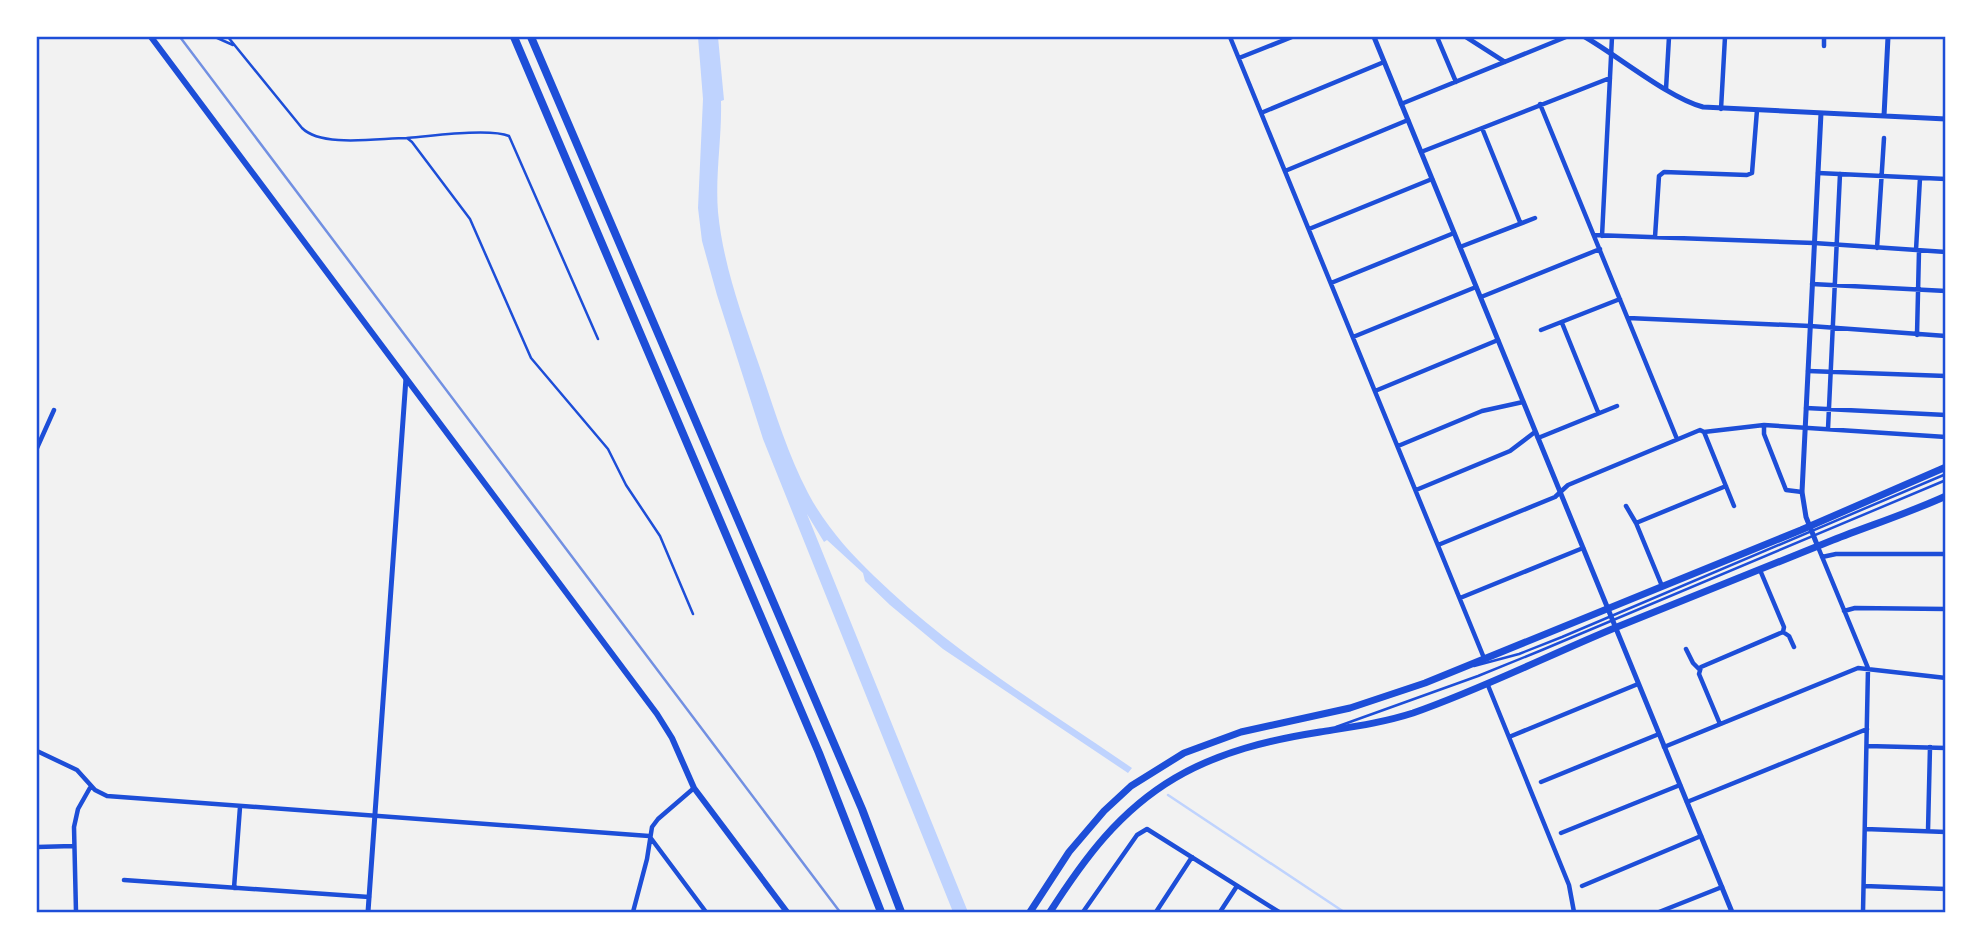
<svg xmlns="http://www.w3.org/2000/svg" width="1983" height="949" font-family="'Source Serif 4',serif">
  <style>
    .water { fill: #bfd3fe }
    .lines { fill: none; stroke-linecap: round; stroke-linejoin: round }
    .stream { stroke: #bfd3fe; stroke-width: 2.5 }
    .service { stroke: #1d4ed8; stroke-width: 2.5 }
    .minor { stroke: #1d4ed8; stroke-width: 4.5 }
    .tertiary { stroke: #1d4ed8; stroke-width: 5 }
    .secondary { stroke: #1d4ed8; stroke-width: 6 }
    .primary { stroke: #1d4ed8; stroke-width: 7 }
    .motorway { stroke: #1d4ed8; stroke-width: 8 }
    .rail { stroke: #7290e2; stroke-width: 2.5 }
    .neatline { fill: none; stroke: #1d4ed8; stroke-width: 2.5 }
  </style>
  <rect width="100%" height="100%" fill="#f2f2f2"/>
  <path class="water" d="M698,37H718L724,100L721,101C722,138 715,175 718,212C723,264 742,316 759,365C774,408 787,453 808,493C825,525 848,551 874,576C951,651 1043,707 1132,768L1128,773L943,649L890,605L865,581L863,573L827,540L824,542L807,514L968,912H953L763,439L717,295L702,241L698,208L703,99Z"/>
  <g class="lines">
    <path class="stream" d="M1168,795L1344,912"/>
    <path class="service" d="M215,37L233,45
      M228,37L302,128C322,148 380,138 407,138L412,142L470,219L531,358L608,449L626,485L660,536L693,614
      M407,138C430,136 490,128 509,136L598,339
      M1474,666L1519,654L1562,637L1946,474
      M1336,727L1478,676L1542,650L1946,480"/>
    <path class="minor" d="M1230,37L1484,658
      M1437,37L1456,82
      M1466,37L1505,62
      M1824,46V37
      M1239,58L1292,37
      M1666,89L1669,37
      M1401,104L1566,37
      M1540,104L1677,439
      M1721,109L1725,37
      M1261,113L1384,62
      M1945,119L1946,93
      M1482,128L1520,222
      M1421,152L1610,78
      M1285,171L1408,120
      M1818,173L1946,179
      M1309,229L1432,179
      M1594,235L1814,243L1946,252
      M1602,236L1612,37
      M1655,237L1659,176L1664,172L1747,175L1752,173L1757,110
      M1460,247L1535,218
      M1877,248L1884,138
      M1916,250L1920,178
      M1331,283L1454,233
      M1812,284L1946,291
      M1481,297L1600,249
      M1628,318L1810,326L1946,336
      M1562,323L1598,412
      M1541,330L1620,299
      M1917,335L1919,251
      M1353,337L1476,287
      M1808,371L1946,376
      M1375,391L1498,340
      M1806,408L1946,415
      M1764,425V434L1786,490L1802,492
      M1828,429L1840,174
      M1704,432L1734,506
      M1538,438L1617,406
      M1398,446L1482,411L1523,402
      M37,448L54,410
      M1416,490L1510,451L1535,432
      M1626,506L1636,523L1662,586
      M1636,523L1726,486
      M1438,545L1555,497L1568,485L1700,430L1704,432L1764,425L1946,437
      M1818,547L1868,668L1863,912
      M1822,557L1836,554H1946
      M1460,598L1583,548
      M1844,611L1855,608L1946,609
      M1783,632L1789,636L1794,647
      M1686,649L1693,663L1699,669
      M1487,683L1569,885L1574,912
      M1720,724L1699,674L1701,667L1783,632L1784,627L1760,570
      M1509,737L1638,684
      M1867,746L1946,748
      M1664,747L1858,668L1946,678
      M37,751L77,770L95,790L107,796L649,836
      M1541,782L1659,734
      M1687,802L1867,729
      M1865,829L1946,832
      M1928,831L1930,747
      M1561,833L1680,785
      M650,837L706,912
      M37,847L73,846
      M124,880L369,897
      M1582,886L1701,836
      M1864,886L1946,889
      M234,888L240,807
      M76,912L74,827L78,809L91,786
      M633,912L647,859L652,827L658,819L694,788
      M1083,912L1137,835L1147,829L1279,912
      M1156,912L1192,857
      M1220,912L1237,886
      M1659,912L1722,887"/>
    <path class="tertiary" d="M1374,37L1732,912
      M1585,37C1618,56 1669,98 1703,107L1946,119
      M1884,116L1888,37
      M1818,547L1806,517L1802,492L1821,113
      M368,912L406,378"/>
    <path class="secondary" d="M151,37L657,714L672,738L694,788L787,912"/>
    <path class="primary" d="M1030,912L1069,852L1104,811L1131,786L1184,753L1241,732L1350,708L1425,683L1801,530L1946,467
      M1050,912C1084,859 1119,811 1175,778C1219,752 1269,740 1320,732C1351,727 1382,723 1413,713C1482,689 1549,655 1617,627C1689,598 1761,569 1833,540C1871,525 1909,513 1946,496"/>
    <path class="motorway" d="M514,37L819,753L881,912
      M531,37L862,809L901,912"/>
    <path class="rail" d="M180,37L840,912"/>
  </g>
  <rect width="1983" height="949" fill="none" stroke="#ffffff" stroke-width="77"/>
  <rect x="38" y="38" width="1906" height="873" class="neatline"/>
</svg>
